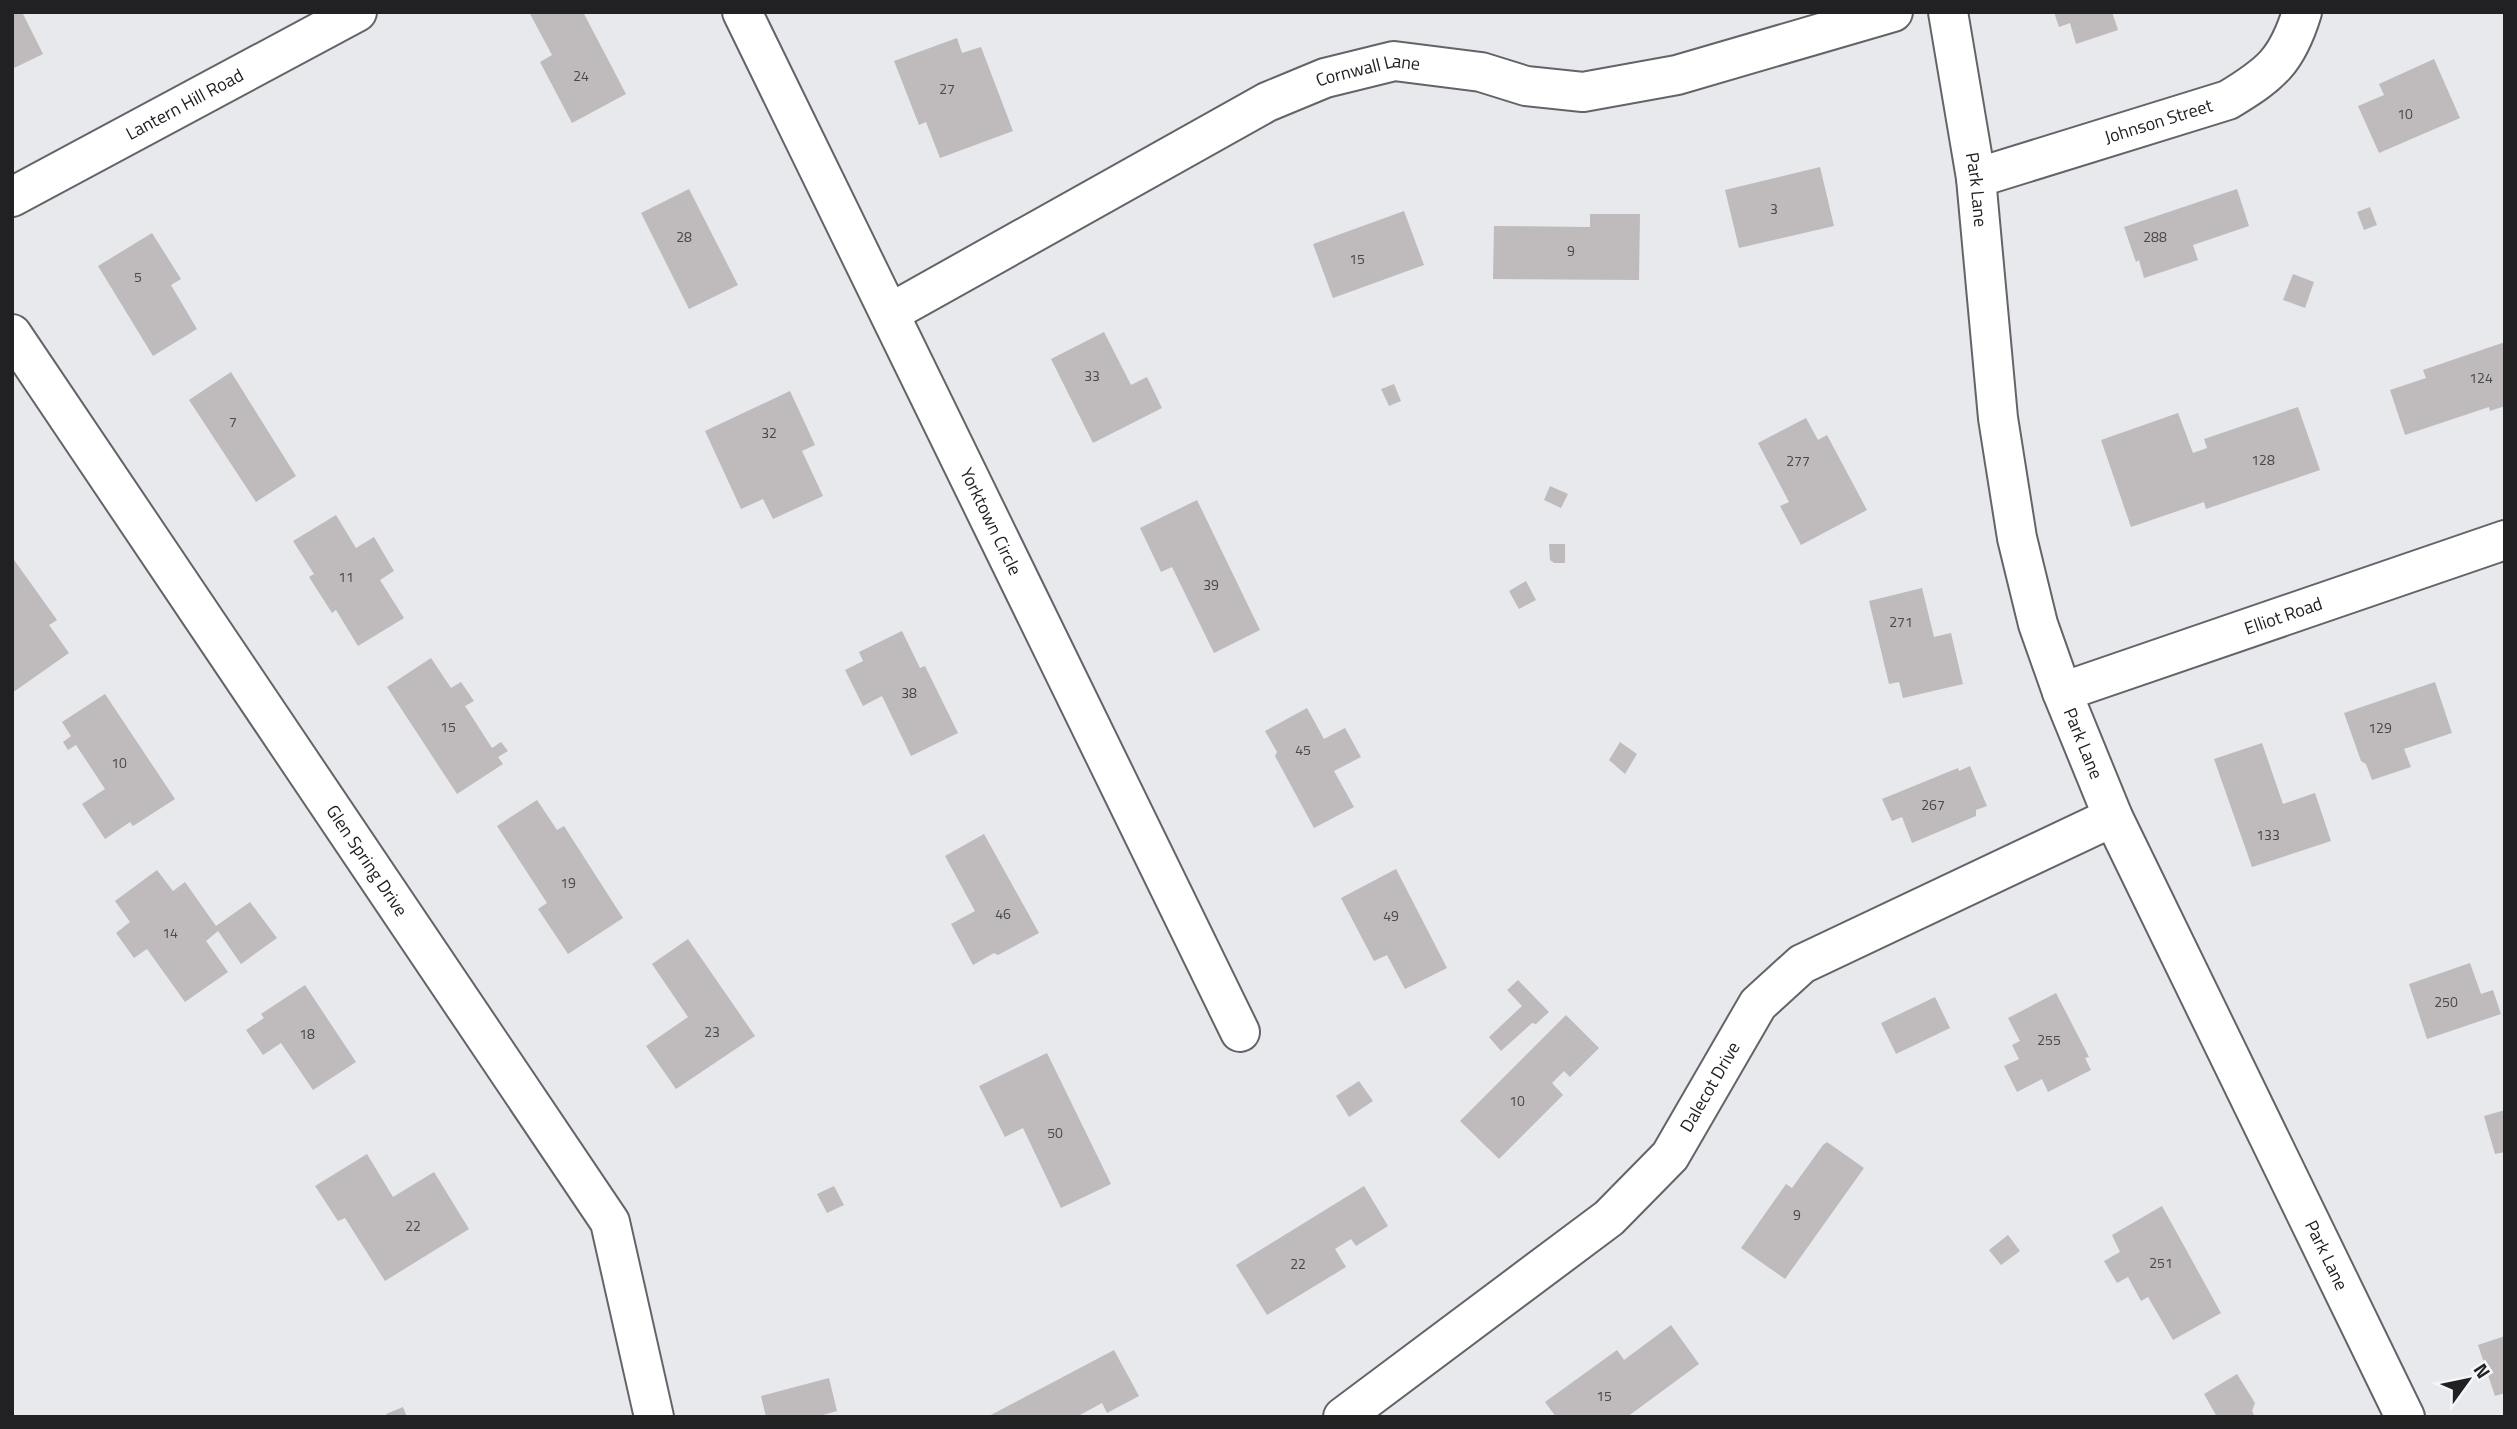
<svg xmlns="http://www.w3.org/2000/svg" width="2517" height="1429" font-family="'Titillium Web',sans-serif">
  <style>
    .building { fill: #bfbabc }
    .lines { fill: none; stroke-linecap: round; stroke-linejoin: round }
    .street-casing { stroke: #636467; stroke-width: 42 }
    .street { stroke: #fff; stroke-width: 38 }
    .labels { text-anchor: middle; stroke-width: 5; stroke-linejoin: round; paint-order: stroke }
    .number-label { font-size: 14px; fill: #484749 }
    .street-label { font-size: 18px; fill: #212123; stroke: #f4f6fa }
  </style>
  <rect width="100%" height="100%" fill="#e7e9ed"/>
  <path class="building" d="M12,12H22L43,54L12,69Z
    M529,12H583L626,94L572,123L540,62L552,55Z
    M2054,12H2112L2118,30L2076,44L2070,23L2059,27Z
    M957,38L962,53L981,47L1013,131L940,158L926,122L919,125L894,61Z
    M2434,59L2460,118L2379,153L2358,106L2384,95L2379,84Z
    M1820,167L1834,226L1739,248L1725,190Z
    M689,189L738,285L689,309L641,213Z
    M2237,189L2249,226L2193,245L2198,260L2144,278L2139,260L2136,262L2124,227Z
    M2370,207L2377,225L2364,230L2357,212Z
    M1404,211L1424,265L1333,298L1313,244Z
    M1590,214H1640L1639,280L1493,279L1494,226L1590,227Z
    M152,233L181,279L171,285L197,329L153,356L98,266Z
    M2293,274L2314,282L2305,308L2283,300Z
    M1104,332L1131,385L1147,377L1162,408L1093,443L1051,359Z
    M2505,342V406L2490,411L2489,407L2405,435L2390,390L2426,378L2423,370Z
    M231,372L296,476L256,502L189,400Z
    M1394,384L1401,401L1389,406L1381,389Z
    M790,391L815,445L802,451L823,496L773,519L763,499L741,509L705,431Z
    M2298,407L2320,470L2206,509L2204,502L2131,527L2101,440L2178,413L2193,453L2207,448L2204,439Z
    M1806,418L1818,440L1827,435L1867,510L1801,545L1780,506L1789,502L1758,443Z
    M1550,486L1568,494L1561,508L1544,500Z
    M1197,500L1260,630L1214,653L1172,567L1161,572L1140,528Z
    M336,515L356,548L374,537L394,571L380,580L404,618L358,646L336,610L332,613L309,577L314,574L293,541Z
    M1549,544H1565V563H1554L1550,560Z
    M12,557L57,620L49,625L69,653L12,693Z
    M1526,581L1536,600L1519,609L1509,591Z
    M1922,588L1934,637L1951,633L1963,684L1903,698L1899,682L1889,684L1869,601Z
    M902,631L920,668L925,666L958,733L911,756L882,696L863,706L845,670L863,661L859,652Z
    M431,658L451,688L461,682L474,701L465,706L492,748L501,742L508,751L498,757L503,764L457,794L387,687Z
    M2435,682L2452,733L2404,749L2411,767L2372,780L2366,764L2361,761L2344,713Z
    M105,694L175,799L133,826L130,822L105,839L82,804L105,789L76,745L68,750L63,742L71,736L62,722Z
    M1307,708L1324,739L1345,728L1361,757L1334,771L1354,807L1314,828L1275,756L1277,752L1265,731Z
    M1620,742L1637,754L1625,774L1609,760Z
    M2262,743L2283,804L2315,793L2331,841L2252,867L2214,759Z
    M1970,766L1987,806L1976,810V816L1912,843L1902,817L1892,821L1882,799L1958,768L1959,771Z
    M537,800L557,830L564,826L623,918L568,954L538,909L547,903L497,826Z
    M984,834L1039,933L998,955L994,953L973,965L951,924L975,911L945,856Z
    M1396,869L1447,968L1405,989L1387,955L1374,961L1341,898Z
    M157,870L173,891L185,882L216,926L250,902L277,938L241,964L218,931L206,941L228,972L185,1002L147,949L134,958L116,933L130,922L115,901Z
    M688,939L755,1036L676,1089L646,1046L688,1017L652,964Z
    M2470,963L2481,994L2493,990L2501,1014L2427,1039L2409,984Z
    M1518,980L1549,1012L1536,1024L1532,1023L1501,1051L1489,1037L1522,1006L1507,990Z
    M305,985L356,1062L313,1090L281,1043L263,1055L246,1030L264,1018L261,1014Z
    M2056,993L2089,1057L2085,1058L2091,1070L2048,1092L2042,1079L2017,1092L2004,1066L2019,1059L2012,1045L2020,1041L2008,1018Z
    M1935,997L1950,1028L1896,1054L1881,1023Z
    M1566,1015L1599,1048L1570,1077L1564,1071L1552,1083L1563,1095L1499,1159L1460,1121Z
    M1047,1053L1111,1184L1061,1208L1023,1128L1005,1137L979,1086Z
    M1359,1081L1373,1101L1349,1117L1336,1096Z
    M2505,1110V1152L2495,1154L2484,1116Z
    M1827,1142L1864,1168L1785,1279L1741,1248L1786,1184L1792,1188L1823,1145Z
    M367,1154L393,1197L434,1172L469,1229L385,1281L345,1218L338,1221L315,1186Z
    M834,1186L844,1205L827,1213L817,1194Z
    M1364,1186L1388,1226L1356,1246L1351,1239L1335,1249L1346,1267L1267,1315L1236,1265Z
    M2162,1206L2221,1313L2173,1340L2148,1297L2141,1301L2128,1277L2117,1283L2104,1261L2120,1252L2112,1235Z
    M2008,1235L2020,1251L2001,1265L1989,1250Z
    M1671,1325L1699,1364L1627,1417H1556L1545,1402L1617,1350L1624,1360Z
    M2505,1336V1393L2495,1396L2478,1345Z
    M1114,1350L1139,1396L1107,1413L1102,1403L1080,1415L1081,1417H987Z
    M2237,1374L2255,1403L2252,1411L2255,1417H2217L2204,1394Z
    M829,1378L837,1411L816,1417H766L761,1396Z
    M403,1407L407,1417H388L386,1414Z"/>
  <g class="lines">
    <defs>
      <g id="street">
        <path id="s1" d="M742,12L1240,1032"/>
        <path id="s2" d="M1948,12L1976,178L1998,418L2017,538L2038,624L2062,692L2113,817L2405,1417"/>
        <path id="s3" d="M1976,178L2228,100C2271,74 2287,61 2302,12"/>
        <path id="s4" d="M12,197L357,12"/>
        <path id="s5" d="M890,313L1267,102L1325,78L1394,61L1481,72L1526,86L1583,92L1677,75L1893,12"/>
        <path id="s6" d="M12,334L610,1222L654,1417"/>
        <path id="s7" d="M2062,692L2505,540"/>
        <path id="s8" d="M1343,1417L1609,1218L1670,1156L1758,1004L1802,964L2113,817"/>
      </g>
    </defs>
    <use href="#street" class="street-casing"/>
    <use href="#street" class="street"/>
  </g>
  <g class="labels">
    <g class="number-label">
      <text x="581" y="81">24</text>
      <text x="947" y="94">27</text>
      <text x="2405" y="119">10</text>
      <text x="1774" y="214">3</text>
      <text x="684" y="242">28</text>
      <text x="2155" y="242">288</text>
      <text x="1571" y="256">9</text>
      <text x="1357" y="264">15</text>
      <text x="138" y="282">5</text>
      <text x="1092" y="381">33</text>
      <text x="2481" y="383">124</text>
      <text x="233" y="427">7</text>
      <text x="769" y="438">32</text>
      <text x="2263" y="465">128</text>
      <text x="1798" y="466">277</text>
      <text x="346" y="582">11</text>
      <text x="1211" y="590">39</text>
      <text x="1901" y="627">271</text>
      <text x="909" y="698">38</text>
      <text x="448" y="732">15</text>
      <text x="2380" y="733">129</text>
      <text x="1303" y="755">45</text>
      <text x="119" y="768">10</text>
      <text x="1933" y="810">267</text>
      <text x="2268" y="840">133</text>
      <text x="568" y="888">19</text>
      <text x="1003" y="919">46</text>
      <text x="1391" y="921">49</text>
      <text x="170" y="938">14</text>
      <text x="2446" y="1007">250</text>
      <text x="712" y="1037">23</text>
      <text x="307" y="1039">18</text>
      <text x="2049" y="1045">255</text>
      <text x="1517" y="1106">10</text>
      <text x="1055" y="1138">50</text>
      <text x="1797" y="1220">9</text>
      <text x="413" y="1231">22</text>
      <text x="2161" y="1268">251</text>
      <text x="1298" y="1269">22</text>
      <text x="1604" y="1401">15</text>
    </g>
    <g class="street-label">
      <text dy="6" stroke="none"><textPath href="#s5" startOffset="539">Cornwall Lane</textPath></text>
      <text dy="6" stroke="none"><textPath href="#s4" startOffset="196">Lantern Hill Road</textPath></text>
      <text dy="6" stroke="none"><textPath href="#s3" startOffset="191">Johnson Street</textPath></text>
      <text dy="6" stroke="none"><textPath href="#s2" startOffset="180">Park Lane</textPath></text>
      <text dy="6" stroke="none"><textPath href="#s1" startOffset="567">Yorktown Circle</textPath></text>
      <text dy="6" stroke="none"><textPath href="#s7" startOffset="234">Elliot Road</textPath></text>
      <text dy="6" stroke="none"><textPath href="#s2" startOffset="747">Park Lane</textPath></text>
      <text dy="6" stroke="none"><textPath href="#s6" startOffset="635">Glen Spring Drive</textPath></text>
      <text dy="6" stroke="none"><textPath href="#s8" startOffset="499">Dalecot Drive</textPath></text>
      <text dy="6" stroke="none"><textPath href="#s2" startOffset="1314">Park Lane</textPath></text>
    </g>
  </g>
  <rect width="2517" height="1429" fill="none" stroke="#212123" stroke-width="28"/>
  <g transform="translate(2468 1380) rotate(57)" stroke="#f4f6fa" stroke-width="5" paint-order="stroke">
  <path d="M0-5L12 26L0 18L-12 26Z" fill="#212123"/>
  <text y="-10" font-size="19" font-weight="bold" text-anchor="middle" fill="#212123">N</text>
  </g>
</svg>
